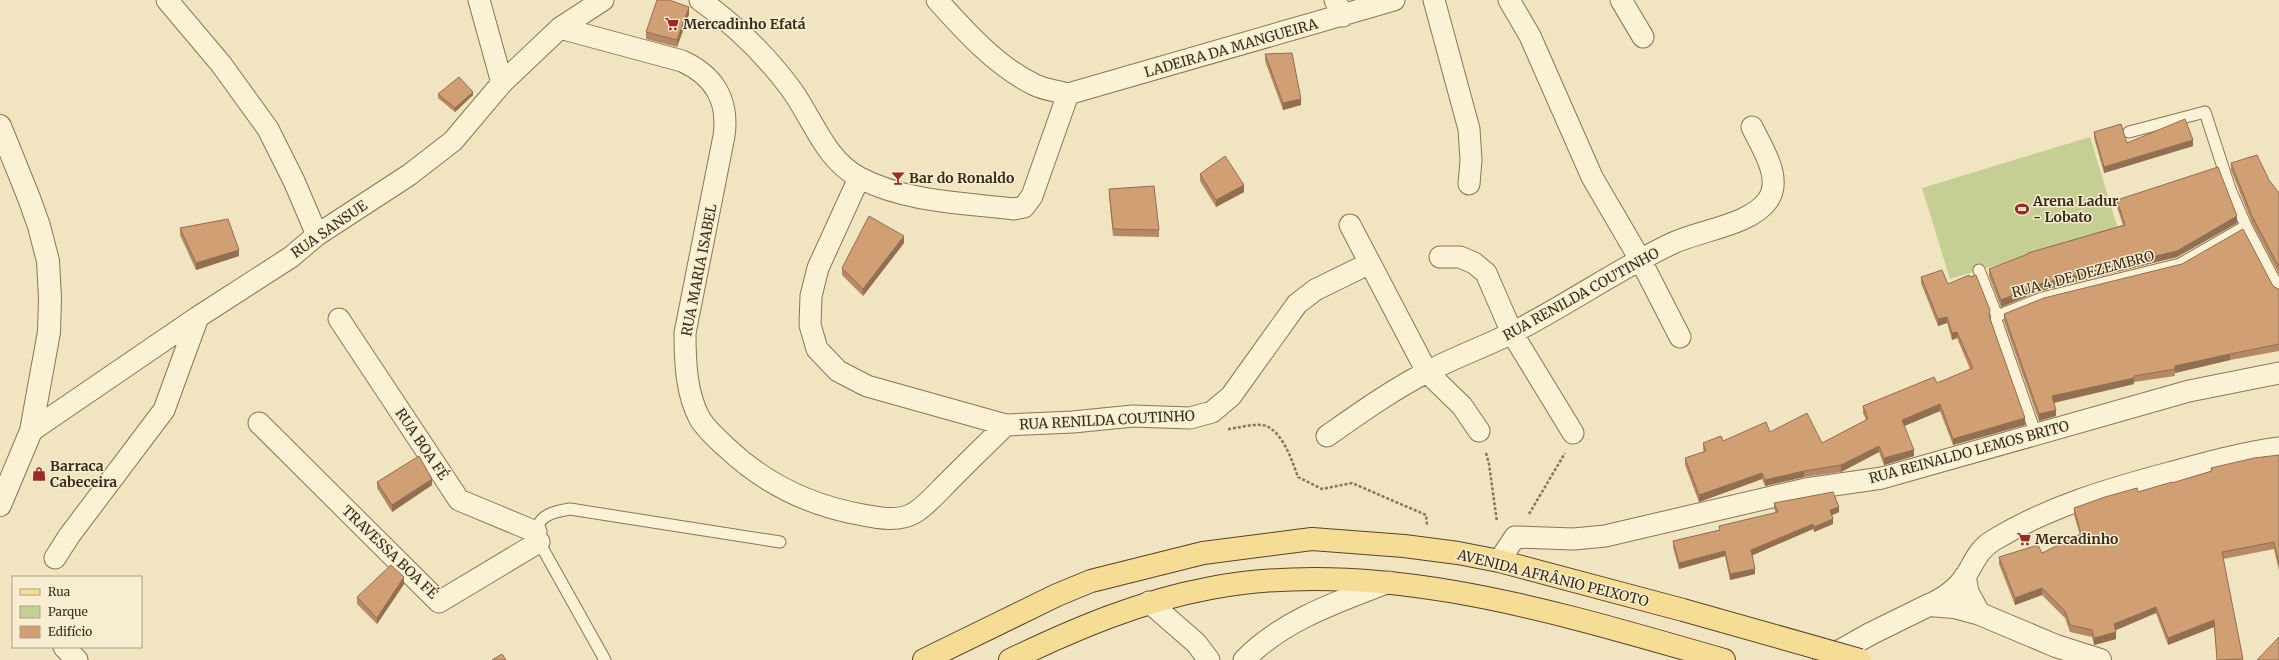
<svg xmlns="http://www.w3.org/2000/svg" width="2279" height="660" font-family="Merriweather,serif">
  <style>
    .green { fill: #c5cf94 }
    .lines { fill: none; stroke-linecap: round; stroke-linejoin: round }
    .service-casing { stroke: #8b7557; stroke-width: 13 }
    .minor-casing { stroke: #8b7557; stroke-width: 23 }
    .tertiary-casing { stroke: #8b7557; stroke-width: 24 }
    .primary-casing { stroke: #58432c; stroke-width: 24 }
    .path { stroke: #8b7557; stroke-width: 2.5; stroke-dasharray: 3 2; stroke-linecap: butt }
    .service { stroke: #fbf1d4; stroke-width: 11 }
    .minor { stroke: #fbf1d4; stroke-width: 21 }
    .tertiary { stroke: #fbf1d4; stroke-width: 22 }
    .primary { stroke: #f6dd96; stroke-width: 22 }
    .primary-bridge-casing { stroke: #58432c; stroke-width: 24; stroke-linecap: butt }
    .primary-bridge { stroke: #f6dd96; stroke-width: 22 }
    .wall { fill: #b48964 }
    .shaded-wall { fill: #926f51 }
    .building { fill: #d19f74; stroke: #926f51 }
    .labels { text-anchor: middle; stroke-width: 3; stroke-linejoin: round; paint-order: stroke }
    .poi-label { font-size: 14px; font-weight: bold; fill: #3a2c1c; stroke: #f7eed1; text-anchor: start }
    .street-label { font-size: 14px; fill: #3a2c1c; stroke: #f7eed1 }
  </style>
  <rect width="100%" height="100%" fill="#f0e4c1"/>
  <path class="green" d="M2090,137L2118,229L1950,279L1922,188Z"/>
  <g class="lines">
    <defs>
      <path id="service" d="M2129,132L2205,112L2230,189L2246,226L2279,289
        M1979,270L1997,316
        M2036,435L1996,320L1997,316L2042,298L2180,264L2246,226
        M605,660L539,542C532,517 550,512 570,509L780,542"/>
      <path id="minor" d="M167,0L221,64L268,129L294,181L317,235
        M479,0L502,83
        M700,0C735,25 765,54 791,89C813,119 825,160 860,178C906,202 964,203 1014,209L1024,207L1032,196L1068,94
        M937,0C965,31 997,67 1035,85C1045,90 1058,91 1068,94
        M1335,0L1343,16
        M1434,0L1469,129L1471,160L1469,184
        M1509,0L1530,36L1592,177L1641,261L1680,337
        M1621,0L1643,37
        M560,28L682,61C715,76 729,101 724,136L685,333C685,361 686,394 700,419C707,430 717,439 727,448C765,484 811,506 863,515C878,518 899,522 914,513C926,506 937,493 947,483C967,463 986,444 1006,425
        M1068,94L1394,0
        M859,178L818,268L811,296L810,325L817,349L838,371L867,386L1006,425L1073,422L1133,416L1190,418L1212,412L1231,396L1297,304L1315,290L1370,263
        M1350,225L1427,372L1462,406L1479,431
        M1440,257H1460L1474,263L1486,273L1512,333L1573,433
        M339,319L459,500L536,532
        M259,423L439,602L539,542
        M31,431L198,317L291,257L317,235L409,175L453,141L502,83L560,28L603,0
        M1327,436C1360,413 1392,390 1427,372C1455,357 1484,347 1512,333C1567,305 1618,269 1673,243C1701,230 1751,225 1768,200C1783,178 1762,148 1752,127
        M55,558L69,536L164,410L198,317
        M1499,561L1515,537L1574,539L1605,536L1806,489L1882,478L2189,391L2279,373
        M1965,576L1968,592L1980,614
        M1149,602L1196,643L1209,660
        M1929,605C1943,598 1955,591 1965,577C1974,563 1978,549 1994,540C2048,507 2109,489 2169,473C2206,463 2242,453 2279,448
        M64,647L77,660
        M1244,660C1283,620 1337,602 1389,582"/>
      <path id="tertiary" d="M0,126L29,198L39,226L48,261L50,298L49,332L31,431L0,505
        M1824,660L1870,634L1929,605L1954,607L1980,614L2056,646L2100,660"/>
      <path id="primary" d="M924,660L1057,595L1091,581L1203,553L1312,539L1404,546L1458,553L1499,561L1683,610
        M1010,660C1075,629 1140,601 1211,588C1381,556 1562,614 1724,660"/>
    </defs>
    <use href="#service" class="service-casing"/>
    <use href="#minor" class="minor-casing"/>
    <use href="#tertiary" class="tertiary-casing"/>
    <use href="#primary" class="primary-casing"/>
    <path class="path" d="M1228,429C1238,428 1251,424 1262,425C1282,428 1292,461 1298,477L1322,489L1352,483L1426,515L1427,525
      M1486,453L1489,464L1497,522
      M1529,514L1565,453"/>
    <use href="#service" class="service"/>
    <use href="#minor" class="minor"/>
    <use href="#tertiary" class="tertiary"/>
    <use href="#primary" class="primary"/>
    <defs>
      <path id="primary-bridge" d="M1683,610L1860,660"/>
    </defs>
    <use href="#primary-bridge" class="primary-bridge-casing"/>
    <use href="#primary-bridge" class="primary-bridge"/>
  </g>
  <path class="wall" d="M689,14L677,47L646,39V32Z
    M1265,54L1301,105L1283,110L1265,61Z
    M438,94L473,95L455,112L438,98Z
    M2094,132L2127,143L2193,146L2104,173L2094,138Z
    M2231,163L2269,180L2279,193V274L2252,223L2231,170Z
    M1200,174L1244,192L1216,207L1200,181Z
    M1109,189L1159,230V237L1113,236L1109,196Z
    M2117,200L2237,223L2177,257L2040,291L2001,307L1989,276V269L2028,254V253L2123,225L2117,207Z
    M180,228L239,256L196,270L180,235Z
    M904,243L863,296L842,275V268Z
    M1921,277L1948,284L1990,317L2025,425L1953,445L1940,411L1904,426L1914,456L1884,465L1879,452L1841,472L1804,477L1765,486L1762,479L1699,502L1685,465V458L1704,452L1703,449V443L1723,441L1770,432L1822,443L1866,420L1863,413V406L1937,383L1970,369L1957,338L1952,340L1947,323L1938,326L1921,283Z
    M2273,286L2278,289H2279V351L2230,360L2175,373V376L2134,382V384L2054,403L2056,416L2039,421L2004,321V314Z
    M2279,455V571L2274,549L2223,559L2243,660H2217L2214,627L2168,645L2156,613L2115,630L2116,639L2094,645L2092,637L2070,632L2065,618L2042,595L2015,605L1999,564V557L2042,553L2080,535L2074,515V508L2172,483L2211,471V468Z
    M377,482L432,485L392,512L377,488Z
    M1774,503L1839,512L1832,515L1833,524L1814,532L1813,529L1752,555L1755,574L1730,580L1725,556L1679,569L1673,547V541L1719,530V526L1776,513L1774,509Z
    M404,584L377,624L357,604V597Z"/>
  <path class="shaded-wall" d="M689,7V14L677,47V40Z
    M473,92V95L455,112V108Z
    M1301,99V105L1283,110V103Z
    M2193,140V146L2104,173V167Z
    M1244,185V192L1216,207V200Z
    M2237,216V223L2177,257L2040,291L2001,307V300L2040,284Z
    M904,236V243L863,296V289Z
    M239,250V256L196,270V263Z
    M1947,317V323L1938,326V319Z
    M1957,332V338L1952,340V333Z
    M2230,354V360L2175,373V366Z
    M2134,378V384L2052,403V396Z
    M1940,404V411L1902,427V420Z
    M2056,410V416L2039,421V414Z
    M2025,418V425L1953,445V439Z
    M1879,446V452L1841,472V465Z
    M1914,450V456L1884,465V458Z
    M1804,471V477L1765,486V480Z
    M1762,473V479L1699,502V495Z
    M432,479V485L392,512V505Z
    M1839,507V512L1830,516V510Z
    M1833,519V524L1814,532V527Z
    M1813,524V529L1751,556V550Z
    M1725,551V556L1679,569V563Z
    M1755,569V574L1730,580V574Z
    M404,577V584L377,624V618Z
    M2042,588V595L2015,605V598Z
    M2156,607V613L2114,631V624Z
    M2214,620V627L2168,645V638Z
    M2116,632V639L2094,645V638Z"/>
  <path class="building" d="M657,0H669L689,7L677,40L646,32Z
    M1292,53L1301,99L1283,103L1265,54Z
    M459,77L473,92L455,108L438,94Z
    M2185,119L2193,140L2104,167L2094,132L2121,124L2127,143Z
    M2257,155L2269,180L2279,193V267L2252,216L2231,163Z
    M1225,156L1244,185L1216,200L1200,174Z
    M2218,167L2237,216L2177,251L2040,284L2001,300L1989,269L2028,254V253L2125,225L2117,200Z
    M1154,186L1159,230L1113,229L1109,189Z
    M869,216L904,236L863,289L842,268Z
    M228,219L239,250L196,263L180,228Z
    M2243,229L2273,286L2278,289H2279V344L2230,354L2175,366V369L2134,376V378L2052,396L2056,410L2039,414L2004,314L2044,298L2182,264Z
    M1942,270L1948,284L1969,275L1970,277L1976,275L1990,310L1989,316L2025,418L1953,439L1940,404L1902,420L1914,450L1884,458L1879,446L1841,465L1804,471L1765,480L1762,473L1699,495L1685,458L1706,451L1703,443L1721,436L1723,441L1766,422L1770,432L1807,413L1822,443L1868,419L1863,406L1934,377L1937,383L1973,368L1957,332L1952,333L1947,317L1938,319L1921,277Z
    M2279,455V565L2274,542L2222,552L2243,659L2217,660L2214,620L2168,638L2156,607L2114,624L2116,632L2094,638L2092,630L2070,625L2065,611L2042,588L2015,598L1999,557L2038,545L2042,553L2081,534L2074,508L2105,497L2137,488L2138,492L2172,482V483L2212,471L2211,468L2254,458Z
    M419,456L432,479L392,505L377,482Z
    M1833,492L1839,507L1830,510L1833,519L1814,527L1813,524L1751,550L1755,569L1730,574L1725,551L1679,563L1673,541L1720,530L1719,526L1778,512L1774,503Z
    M391,565L404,577L377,618L357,597Z
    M2279,637V660H2257Z
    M502,654L506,660H492Z"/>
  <defs>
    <symbol id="supermarket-bare" viewBox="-9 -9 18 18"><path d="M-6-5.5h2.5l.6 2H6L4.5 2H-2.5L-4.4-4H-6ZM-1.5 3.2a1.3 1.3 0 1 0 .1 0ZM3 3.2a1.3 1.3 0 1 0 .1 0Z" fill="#9d2924" stroke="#f7eed1" stroke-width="2.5" paint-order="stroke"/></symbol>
    <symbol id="bar-bare" viewBox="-9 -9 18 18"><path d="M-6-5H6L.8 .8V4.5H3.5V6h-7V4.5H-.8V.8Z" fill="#9d2924" stroke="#f7eed1" stroke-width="2.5" paint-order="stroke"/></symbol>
    <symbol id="stadium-bare" viewBox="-9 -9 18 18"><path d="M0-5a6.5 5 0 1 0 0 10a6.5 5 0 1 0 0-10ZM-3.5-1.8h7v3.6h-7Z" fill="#9d2924" stroke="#f7eed1" stroke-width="2.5" paint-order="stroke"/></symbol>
    <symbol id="shop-bare" viewBox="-9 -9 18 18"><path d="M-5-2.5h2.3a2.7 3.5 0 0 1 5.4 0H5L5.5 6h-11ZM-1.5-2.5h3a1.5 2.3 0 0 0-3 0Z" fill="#9d2924" stroke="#f7eed1" stroke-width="2.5" paint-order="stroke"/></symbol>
  </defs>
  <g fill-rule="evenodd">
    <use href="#supermarket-bare" x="662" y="14" width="20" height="20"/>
    <use href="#bar-bare" x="888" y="168" width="20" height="20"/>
    <use href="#stadium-bare" x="2012" y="199" width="20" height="20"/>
    <use href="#shop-bare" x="29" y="464" width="20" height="20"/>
    <use href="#supermarket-bare" x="2014" y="529" width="20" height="20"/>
  </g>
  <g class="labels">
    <g class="poi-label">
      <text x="683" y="29">Mercadinho Efatá</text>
      <text x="909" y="183">Bar do Ronaldo</text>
      <text x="2033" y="206">Arena Ladur<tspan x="2033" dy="16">- Lobato</tspan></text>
      <text x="50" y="471">Barraca<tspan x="50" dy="16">Cabeceira</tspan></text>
      <text x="2035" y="544">Mercadinho</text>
    </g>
    <g class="street-label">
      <text transform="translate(1231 48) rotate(-16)" y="5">LADEIRA DA MANGUEIRA</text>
      <text transform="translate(329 229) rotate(-35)" y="5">RUA SANSUE</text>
      <text transform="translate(699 270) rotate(-79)" y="5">RUA MARIA ISABEL</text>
      <text transform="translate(2083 274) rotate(-15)" y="5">RUA 4 DE DEZEMBRO</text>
      <text transform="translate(1581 294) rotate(-29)" y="5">RUA RENILDA COUTINHO</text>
      <text transform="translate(1107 420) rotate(-3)" y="5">RUA RENILDA COUTINHO</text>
      <text transform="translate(422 444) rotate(56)" y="5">RUA BOA FÉ</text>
      <text transform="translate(1969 452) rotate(-15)" y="5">RUA REINALDO LEMOS BRITO</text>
      <text transform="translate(390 552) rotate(44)" y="5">TRAVESSA BOA FÉ</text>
      <text transform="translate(1553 578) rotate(14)" y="5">AVENIDA AFRÂNIO PEIXOTO</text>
    </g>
  </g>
  <rect x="12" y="576" width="130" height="72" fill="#f7eed1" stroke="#aba089"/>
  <rect x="20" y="589" width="20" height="6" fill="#f6dd96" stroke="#aba089"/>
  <text x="48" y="596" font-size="12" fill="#3a2c1c">Rua</text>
  <rect x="20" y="606" width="20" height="12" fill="#c5cf94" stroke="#aba089"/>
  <text x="48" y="616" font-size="12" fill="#3a2c1c">Parque</text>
  <rect x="20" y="626" width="20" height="12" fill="#d19f74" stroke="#aba089"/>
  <text x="48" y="636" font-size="12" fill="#3a2c1c">Edifício</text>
</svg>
